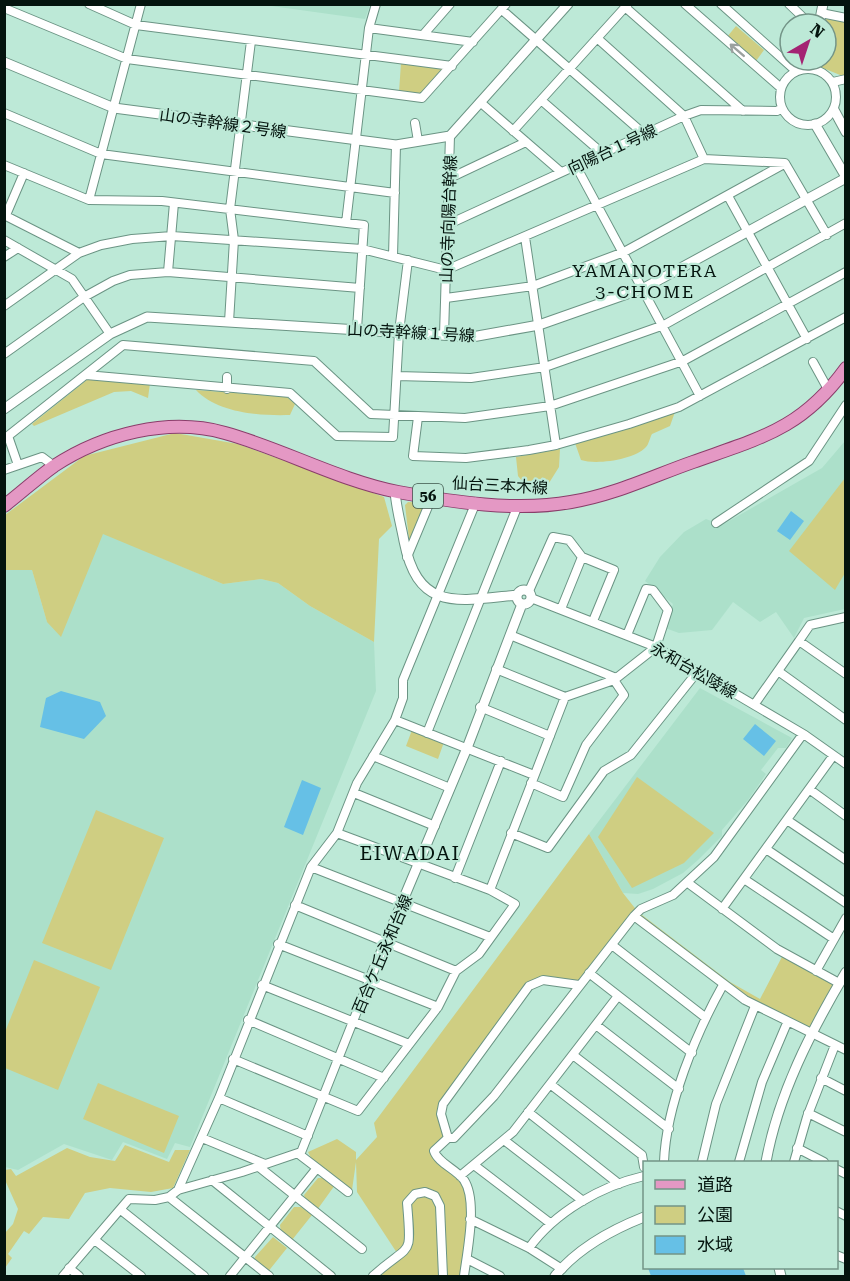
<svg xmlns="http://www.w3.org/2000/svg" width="850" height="1281" font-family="'Roboto Serif','Noto Sans JP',serif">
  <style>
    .built { fill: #ace0ca }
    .green { fill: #cfce82 }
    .water { fill: #66c0e6 }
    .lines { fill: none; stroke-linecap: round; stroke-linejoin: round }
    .minor-casing { stroke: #6b9484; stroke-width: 10 }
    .tertiary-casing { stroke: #6b9484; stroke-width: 11 }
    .primary-casing { stroke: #8a3d6a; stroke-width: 14 }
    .minor { stroke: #fff; stroke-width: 8 }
    .tertiary { stroke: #fff; stroke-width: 9 }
    .primary { stroke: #e498c4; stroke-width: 12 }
    .oneway { stroke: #9ba19f }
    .labels { text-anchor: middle; stroke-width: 4.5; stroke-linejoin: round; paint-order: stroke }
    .shield { fill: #bde9d7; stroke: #3c544a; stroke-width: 1.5 }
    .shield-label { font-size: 15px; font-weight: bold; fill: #04140e }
    .street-label { font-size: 16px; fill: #04140e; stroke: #bde9d7 }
    .neighbourhood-label { font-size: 18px; letter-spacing: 1.5px; fill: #04140e; stroke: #bde9d7 }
    .quarter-label { font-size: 20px; letter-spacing: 1.5px; fill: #04140e; stroke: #bde9d7 }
  </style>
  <rect width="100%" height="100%" fill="#bde9d7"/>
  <path class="built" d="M264,5H370L365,19Z
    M845,441V609L804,618L794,638L776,612L760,622L733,602L712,630L679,633L665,628L673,604L645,581L660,557L684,532L706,519L722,525L822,468Z
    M103,533L223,584L261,579L278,583L310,606L374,642L376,691L190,1147L175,1143L167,1159L123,1142L112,1160L64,1144L18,1170L5,1167V570H32L47,622Z
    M700,688L792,738L786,748H778L761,770L766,774L748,800L722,830V836L698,860L683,873L653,889L638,894L623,893L589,834Z"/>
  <path class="green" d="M826,17L845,21V77L818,66L819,60H826Z
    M736,26L764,50L756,61L727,37Z
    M401,63L445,67L422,94L399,92Z
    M88,379L150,383L148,398L131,391L114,392L34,426L32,424Z
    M196,390L287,397L295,404L290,415C260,416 217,413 196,390Z
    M676,409L670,426L652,434C650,437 649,444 646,447C634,460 596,465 581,460L575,443Z
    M175,433L238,444L384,497L392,526L379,539L374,642L310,606L278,583L261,579L223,584L103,534L61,637L47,622L32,570H5V515L84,456Z
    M560,449L559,467L549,483L523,482L518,476L516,457Z
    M845,478V573L835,590L789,551Z
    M408,502L426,503L413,538L409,539L405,505Z
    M412,730L444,742L438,759L406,746Z
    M637,777L714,833L684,863L632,888L598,837Z
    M96,810L164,838L111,970L42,943Z
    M589,834L623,893L638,912L730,982L760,999L784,953L839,983L812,1034L765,1012L635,916L579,985L543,980L529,986L439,1108L448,1138L434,1151L464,1180L470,1219L460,1276H378L399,1256L357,1192L356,1162L352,1190H349L311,1158L308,1152L337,1139L356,1152V1160L377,1137L374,1123Z
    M34,960L100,987L58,1090L5,1068V1032Z
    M98,1083L179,1116L164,1153L83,1119Z
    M125,1145L169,1162L175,1150H190L173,1188L151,1192L110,1188L85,1193L69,1219L43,1217L29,1234L24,1231L8,1254L12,1258L5,1268V1233L13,1224L18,1209L5,1180V1170L11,1169L16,1176L67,1148L90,1157L115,1161Z
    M318,1178H325L335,1185L317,1210L306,1201L304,1195Z
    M294,1207H301L312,1215L292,1240L281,1232L280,1225Z
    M273,1237L287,1248L267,1273L255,1263V1257Z"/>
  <path class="water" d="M791,511L804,521L790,540L777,531Z
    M61,691L100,702L106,716L84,739L40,727L46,698Z
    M755,724L776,741L764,756L743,739Z
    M302,780L321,788L303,835L284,827Z
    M648,1268H743L746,1276H651Z"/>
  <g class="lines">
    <defs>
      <path id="minor" d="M89,4L136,25L452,66
        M685,4L781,88
        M721,4L796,71
        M789,4L810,24
        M625,7L743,111
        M4,8L127,59L422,98L506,4
        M502,10L644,134
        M821,13L846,18
        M369,28L473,42
        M423,35L450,4
        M597,38L684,116L704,159
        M780 97a28 28 0 1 1 56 0a28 28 0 1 1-56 0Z
        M833,82L846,79
        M541,100L602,153
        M480,102L561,172
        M4,113L101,154L395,193
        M415,123L418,141
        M513,131L628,4
        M4,165L89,200L162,201L364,225L357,329
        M576,166L700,396
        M450,178L526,142
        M728,196L807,339
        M89,200L141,4
        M4,215L79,253
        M6,215L24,173
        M346,223L369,28L376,4
        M449,224L684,116L701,110L777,111L782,108
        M525,237L556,445
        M4,240L72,279L110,334
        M393,256L396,145
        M4,257L18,248
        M168,272L174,203
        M446,298L533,286L624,252L784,164
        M4,306L79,253L101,245L132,239L172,236L362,249L446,270L704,159L785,163L827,235
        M229,322L234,240L230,209L251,41
        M444,335L450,136
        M4,354L84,297L113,281L130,275L168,272L360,288
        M813,362L829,391
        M86,375L290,393L337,436L393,437L399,332L408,260
        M397,376L471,378L545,367L664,325L846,223
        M227,389V377
        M418,417L413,456L466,458L529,450L556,445L629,424L679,407L846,317
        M18,465L8,436L123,345L314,361L371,414L465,418L550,406L683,361L846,272
        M4,470L42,457L54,466
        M716,523L809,461L846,405
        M407,557L432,497
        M529,591L553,537L569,540L582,557
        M531,598L656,647L805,735L846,764
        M561,609L582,557L614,570L593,621
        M510,635L616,678
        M799,641L810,625L846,617
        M496,669L565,697
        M778,671L846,720
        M754,705L799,641L846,674
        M480,707L550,736
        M395,720L534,775
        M427,733L518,505
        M373,756L450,788
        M531,783L563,797L586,745L624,695L614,680
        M809,789L846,816
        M354,793L435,826
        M787,820L846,860
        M511,833L548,848L604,771L631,755L698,671
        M766,849L846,903
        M311,867L490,937
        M455,878L501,761
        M744,879L834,939
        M688,883L777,949L839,983
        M490,890L565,697L614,680L656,647L668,610L653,590L646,589L627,635
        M295,905L456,971
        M722,909L833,756
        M634,916L745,1000L846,1050
        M278,944L438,1007
        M612,945L706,1018
        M816,971L846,918
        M589,973L692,1053
        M262,985L409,1044
        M248,1020L384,1078
        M596,1025L679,1089
        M573,1055L669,1129
        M233,1059L358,1111L438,1007L456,971L479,954L515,904L490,890L337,833
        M821,1078L846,1091
        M550,1084L642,1155L644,1167
        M219,1098L308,1136
        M528,1112L619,1184
        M808,1113L846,1132
        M202,1138L265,1164
        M448,1138L441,1114L443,1104L529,986L543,980L579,985
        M504,1140L583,1201
        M797,1148L824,1162
        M664,1162C666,1106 696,1033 723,985
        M702,1162L716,1104L755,1006
        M739,1162L762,1082L787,1023
        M794,1162L807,1117L835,1045
        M474,1165L550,1223
        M259,1167L362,1249
        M317,1168L348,1192
        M836,1169L846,1174
        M460,1176L513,1132L618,996
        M212,1180L331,1276
        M178,1190L219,1098L311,867L337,833L357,783L395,720L403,698V680L476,502
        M169,1197L269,1276
        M121,1210L204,1276
        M836,1211L846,1216
        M470,1219L529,1248L562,1269
        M96,1241L141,1276
        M529,1248C555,1212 601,1186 644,1176
        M836,1255L846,1259
        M467,1259L500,1276
        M69,1268L79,1276
        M63,1276L129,1199L155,1200L169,1197L178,1190L242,1172L301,1152
        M230,1276L317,1168L300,1155L369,981
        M373,1276C411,1241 412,1261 407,1203L415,1194L425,1192L435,1196L440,1206L443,1276
        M464,1276C467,1252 478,1201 464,1180C456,1169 438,1163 434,1151L448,1138H454L494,1096L634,916L641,909L673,895L714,857L803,734"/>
      <path id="tertiary" d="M819,24L823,4
        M4,62L114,108L396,145L450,136L568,4
        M810,68L811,60
        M834,110L846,132
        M815,124L846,177
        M4,409L110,334L147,317L472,337L539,325L644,288L846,178
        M395,491C396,507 401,525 404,541C418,612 457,601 517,595
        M517 597a7 7 0 1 1 14 0a7 7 0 1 1-14 0Z
        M369,981L467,748L522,604
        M766,1162C778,1095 811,1031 846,972
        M779,1268L781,1276
        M555,1276C578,1248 611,1230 644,1217"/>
      <path id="primary" d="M4,506C21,493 37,478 54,466C103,434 168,417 225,433C283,449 338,480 398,492C453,502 516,512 571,502C614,495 653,476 693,462C760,438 802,429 846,368"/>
    </defs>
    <use href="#minor" class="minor-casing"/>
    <use href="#tertiary" class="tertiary-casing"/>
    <use href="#primary" class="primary-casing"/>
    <use href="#minor" class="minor"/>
    <use href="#tertiary" class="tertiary"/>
    <use href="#primary" class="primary"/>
  </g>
  <defs><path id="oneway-shaft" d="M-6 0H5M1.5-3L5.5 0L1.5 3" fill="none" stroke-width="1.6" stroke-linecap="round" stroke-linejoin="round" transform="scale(1.5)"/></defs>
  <use class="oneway" href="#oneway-shaft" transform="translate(737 50) rotate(-139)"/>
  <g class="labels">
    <rect class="shield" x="413" y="484" width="30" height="24" rx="4.5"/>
    <g class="shield-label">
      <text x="428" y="501">56</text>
    </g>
    <g class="street-label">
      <text transform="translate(223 123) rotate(8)" y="6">山の寺幹線２号線</text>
      <text transform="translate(612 149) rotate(-25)" y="6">向陽台１号線</text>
      <text transform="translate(448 219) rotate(-88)" y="6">山の寺向陽台幹線</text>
      <text transform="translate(411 332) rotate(3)" y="6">山の寺幹線１号線</text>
      <text transform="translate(500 485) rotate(3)" y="6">仙台三本木線</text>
      <text transform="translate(694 670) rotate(30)" y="6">永和台松陵線</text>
      <text transform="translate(382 954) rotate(-67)" y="6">百合ケ丘永和台線</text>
    </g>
    <g class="neighbourhood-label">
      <text x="645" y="277">YAMANOTERA<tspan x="645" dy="21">3-CHOME</tspan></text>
    </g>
    <g class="quarter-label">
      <text x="410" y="860">EIWADAI</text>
    </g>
  </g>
  <rect width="850" height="1281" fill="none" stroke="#04140e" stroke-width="12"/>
  <rect x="643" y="1161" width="195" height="108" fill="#bde9d7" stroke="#739487" stroke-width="1.5"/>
  <rect x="655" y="1180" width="30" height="9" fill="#e498c4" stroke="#739487" stroke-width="1.5"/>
  <text x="697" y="1191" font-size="18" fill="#04140e">道路</text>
  <rect x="655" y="1206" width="30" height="18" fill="#cfce82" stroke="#739487" stroke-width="1.5"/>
  <text x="697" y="1221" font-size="18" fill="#04140e">公園</text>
  <rect x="655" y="1236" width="30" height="18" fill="#66c0e6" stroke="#739487" stroke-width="1.5"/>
  <text x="697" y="1251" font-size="18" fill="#04140e">水域</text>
  <g transform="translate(808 42) rotate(39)"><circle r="28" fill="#bde9d7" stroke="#739487" stroke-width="1.5"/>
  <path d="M0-4.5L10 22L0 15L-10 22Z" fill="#a42373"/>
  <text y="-9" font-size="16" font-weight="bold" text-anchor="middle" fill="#04140e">N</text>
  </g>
</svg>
